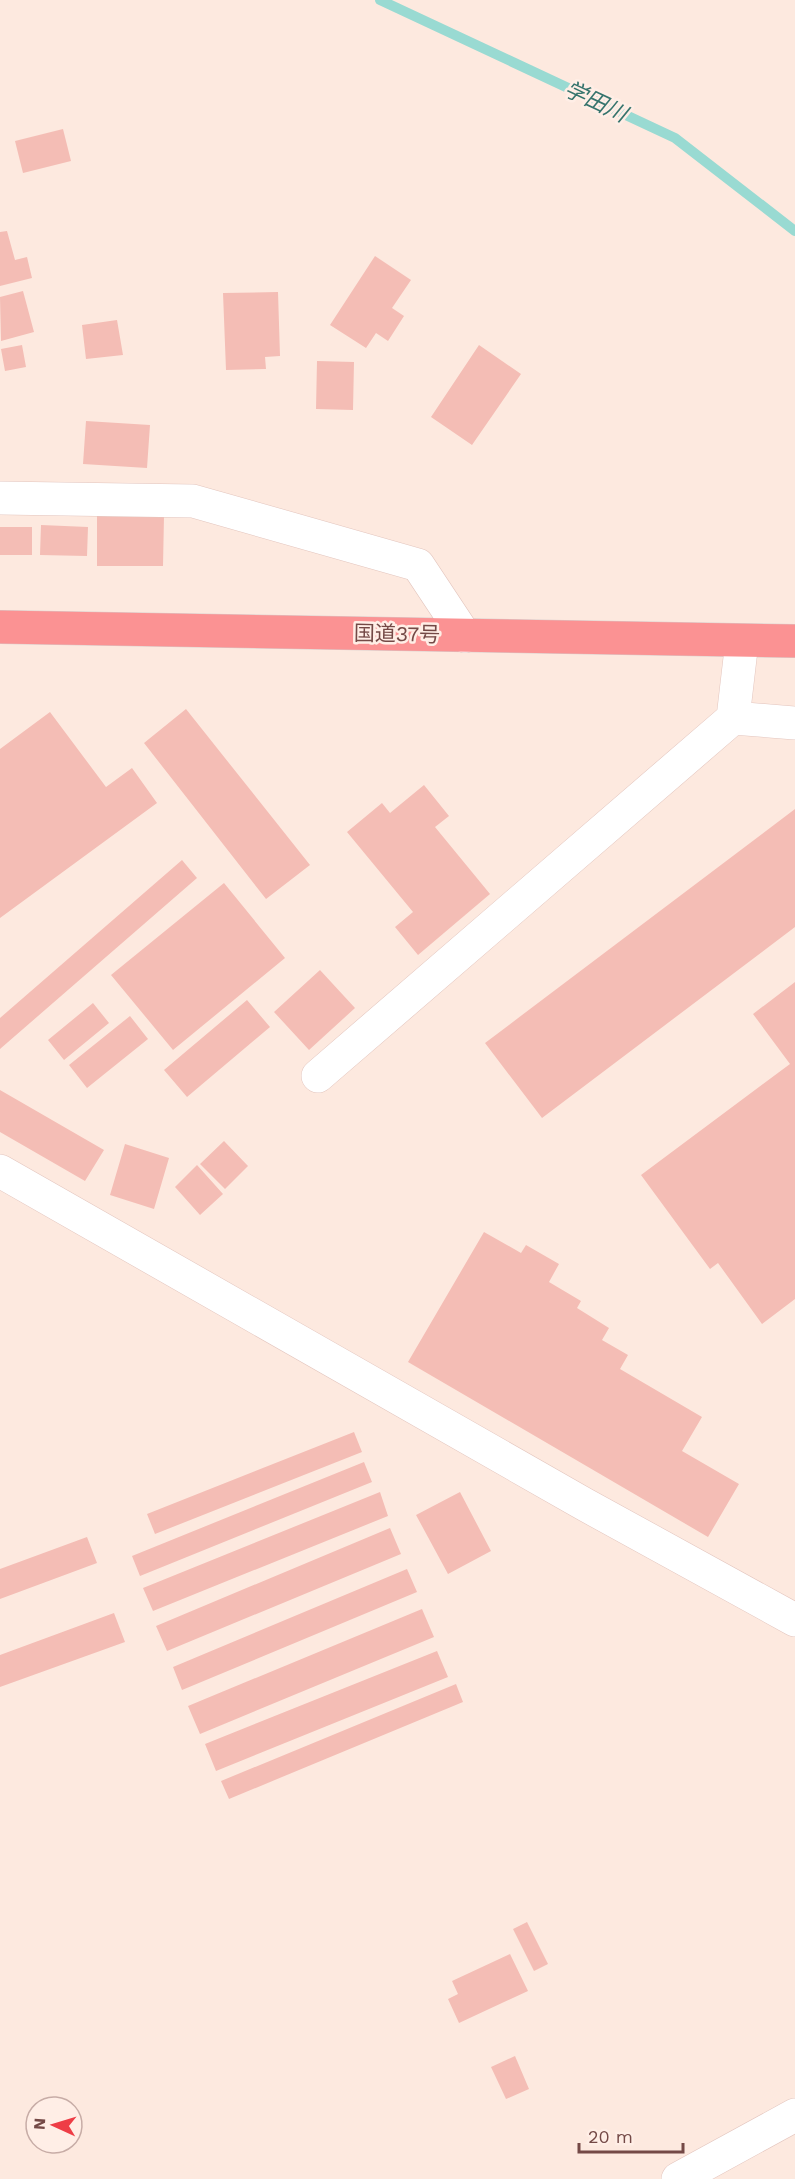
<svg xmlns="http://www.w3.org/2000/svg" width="795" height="2179" font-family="'Work Sans','Noto Sans JP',sans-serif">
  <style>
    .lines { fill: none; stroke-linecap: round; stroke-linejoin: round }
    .stream { stroke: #99dad2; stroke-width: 10 }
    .building { fill: #f4bdb5 }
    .minor-casing { stroke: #e3c5be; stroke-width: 34 }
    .highway-casing { stroke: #d8cccb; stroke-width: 34 }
    .minor { stroke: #fff; stroke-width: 33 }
    .highway { stroke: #fb9293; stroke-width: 33 }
    .labels { text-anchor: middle; stroke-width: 5; stroke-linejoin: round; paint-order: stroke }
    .street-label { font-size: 21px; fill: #744946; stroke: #ffeee6 }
    .water-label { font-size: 22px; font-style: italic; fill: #36746d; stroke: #ffeee6 }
  </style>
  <rect width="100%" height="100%" fill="#fde9df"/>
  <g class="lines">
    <path class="stream" d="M380,0L675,138L795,231"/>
  </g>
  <path class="building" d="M63,129L71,161L23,173L15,141Z
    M7,231L15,260L27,257L32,278L0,286V232Z
    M375,256L411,280L392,308L404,316L388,341L376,333L366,348L330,325Z
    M23,291L34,332L1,341L0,297Z
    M278,292L280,356L265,357L266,369L226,370L223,293Z
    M117,320L123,355L86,359L82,325Z
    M22,345L26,367L5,371L1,349Z
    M479,345L521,374L472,445L431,417Z
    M317,361L354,362L353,410L316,409Z
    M86,421L150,425L147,468L83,464Z
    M97,516H164L163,566H97Z
    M41,525L88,527L87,556L40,555Z
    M0,527H32V555H0Z
    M186,709L310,865L266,899L144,743Z
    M50,712L106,787L132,768L157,803L0,918V749Z
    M424,785L449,816L435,827L490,894L418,955L395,927L413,912L347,832L382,803L390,813Z
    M795,809V927L542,1118L485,1043Z
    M182,860L197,878L0,1049V1018Z
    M224,883L285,958L173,1050L111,975Z
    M320,970L355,1008L309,1050L274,1012Z
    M795,982V1299L762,1324L718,1263L710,1269L641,1175L790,1064L753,1014Z
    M247,1000L270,1027L187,1097L164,1070Z
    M93,1003L109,1023L64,1060L48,1040Z
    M130,1016L148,1039L87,1088L69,1065Z
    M0,1090L104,1150L85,1181L0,1132Z
    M224,1141L248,1166L225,1189L200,1164Z
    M125,1144L169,1158L154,1209L110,1195Z
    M197,1165L223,1194L200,1215L175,1187Z
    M484,1232L521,1253L526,1245L559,1264L549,1282L581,1301L577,1308L609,1328L602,1340L628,1355L620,1369L702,1417L682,1451L739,1484L708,1537L408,1362Z
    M354,1432L362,1452L155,1534L147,1514Z
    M364,1462L372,1482L140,1576L132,1556Z
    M380,1492L388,1516L153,1611L143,1588Z
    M460,1492L491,1551L448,1574L416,1515Z
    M390,1528L401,1554L167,1651L156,1626Z
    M87,1537L97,1563L0,1599V1569Z
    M407,1569L417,1592L182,1690L173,1667Z
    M422,1609L434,1637L200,1734L188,1706Z
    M114,1613L125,1642L0,1687V1655Z
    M437,1651L448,1677L216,1771L205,1744Z
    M456,1684L463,1702L229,1799L221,1781Z
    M527,1922L548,1964L534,1971L513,1929Z
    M510,1954L528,1991L459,2023L448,1999L458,1994L452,1981Z
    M515,2056L529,2089L506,2099L491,2067Z"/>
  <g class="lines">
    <defs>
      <path id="minor" d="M0,498L193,501L418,565L465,636
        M733,718L795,723
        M318,1076L733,718L742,641
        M0,1171L584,1504L795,1620
        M678,2179L795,2115"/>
      <path id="highway" d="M0,627L795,641"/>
    </defs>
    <use href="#minor" class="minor-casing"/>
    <use href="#highway" class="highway-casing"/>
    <use href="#minor" class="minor"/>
    <use href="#highway" class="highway"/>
  </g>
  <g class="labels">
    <g class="street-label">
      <text transform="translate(397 634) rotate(1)" y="7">国道37号</text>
    </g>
    <g class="water-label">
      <text transform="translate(596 101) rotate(25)" y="8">学田川</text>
    </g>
  </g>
  <g transform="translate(54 2125) rotate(274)"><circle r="28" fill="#ffeee6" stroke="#c7aca6" stroke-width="1.5"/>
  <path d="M0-4.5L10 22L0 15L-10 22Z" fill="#ee3d46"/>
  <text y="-9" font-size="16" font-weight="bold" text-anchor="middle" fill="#744946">N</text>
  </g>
  <path d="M579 2143v9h104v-9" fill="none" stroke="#744946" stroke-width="3"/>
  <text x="588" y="2143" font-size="18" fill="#744946" stroke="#ffeee6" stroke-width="4.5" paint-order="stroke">20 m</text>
</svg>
